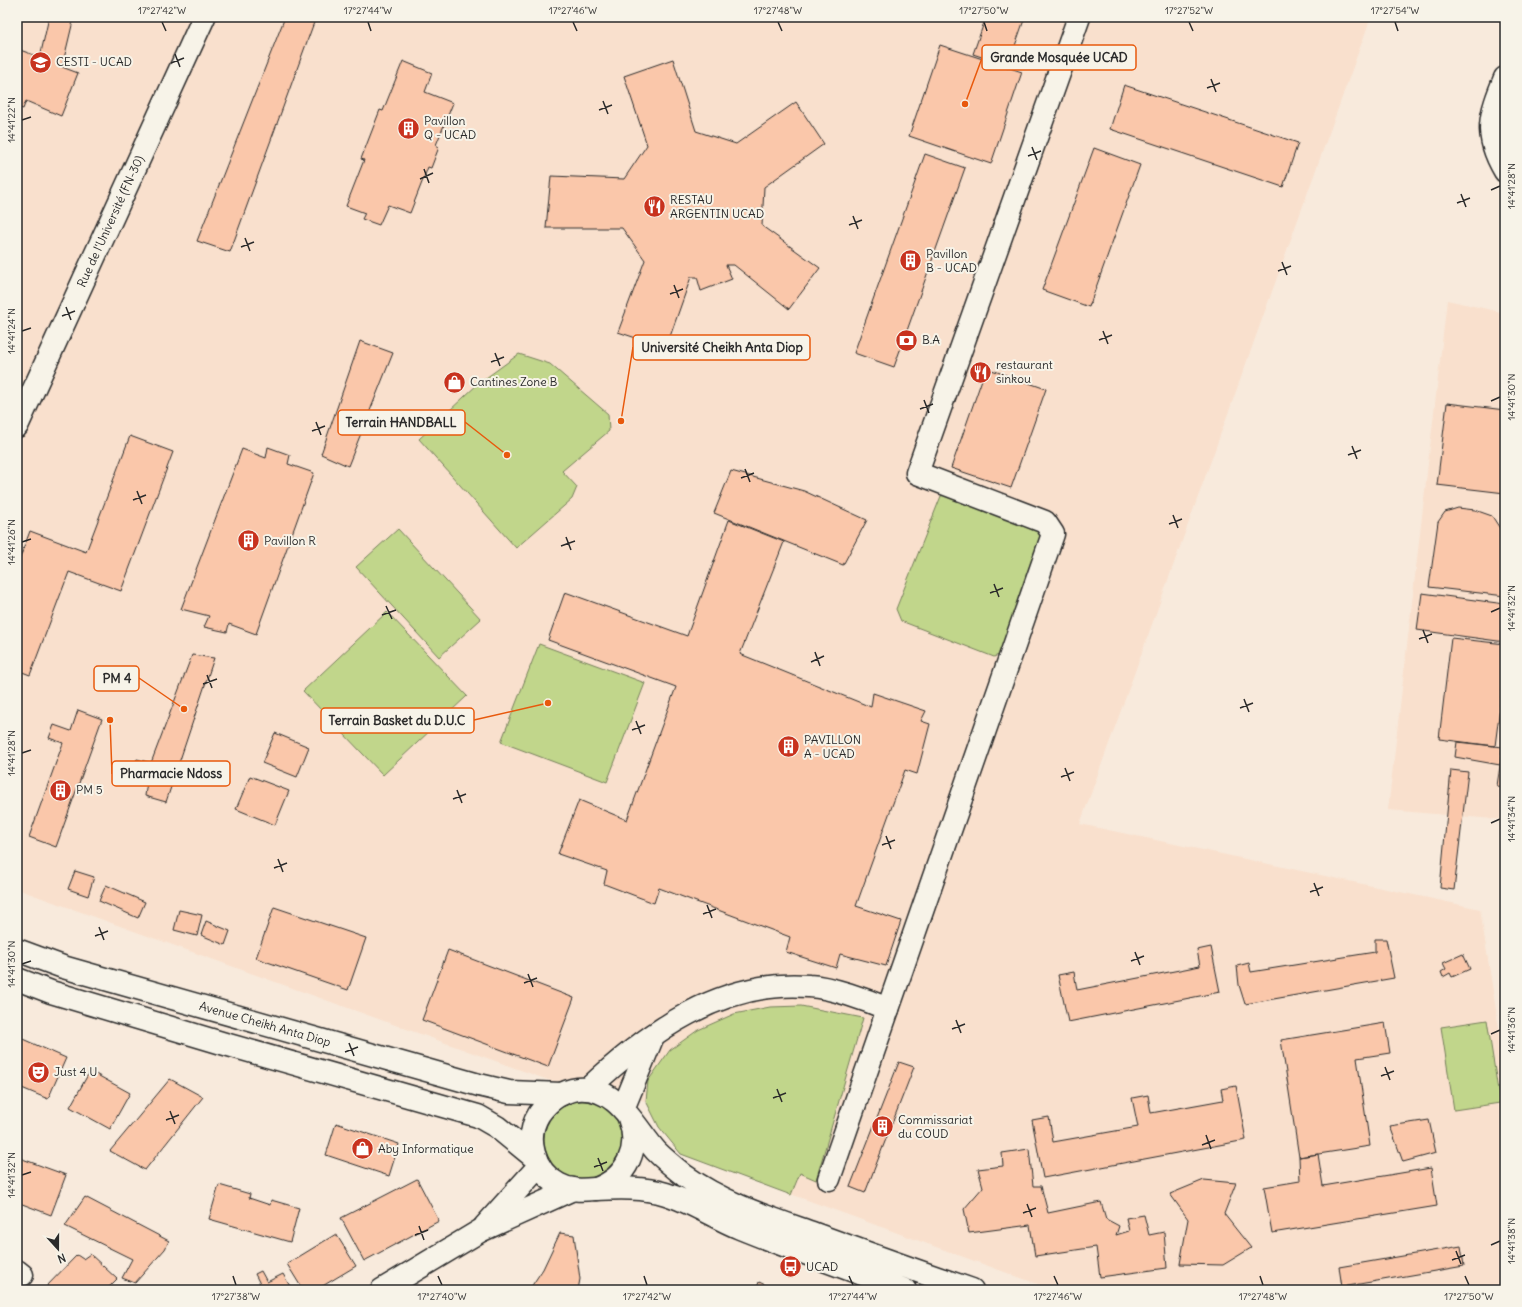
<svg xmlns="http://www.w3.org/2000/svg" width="1522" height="1307" font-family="Delius,sans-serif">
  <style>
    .built { fill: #f9e0cd }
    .green { fill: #c1d68b; stroke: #76805b }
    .building { fill: #fac7aa; stroke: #2b2b2b }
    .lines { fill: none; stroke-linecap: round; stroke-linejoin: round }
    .minor-casing { stroke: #2b2b2b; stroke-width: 25 }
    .primary-casing { stroke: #2b2b2b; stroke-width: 25 }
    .minor { stroke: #f7f3e8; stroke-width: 22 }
    .primary { stroke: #f7f3e8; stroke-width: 22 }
    .ticks { fill: none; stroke: #2b2b2b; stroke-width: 1.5 }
    .labels { text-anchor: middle; stroke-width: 4; stroke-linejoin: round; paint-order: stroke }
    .poi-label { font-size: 12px; fill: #2b2b2b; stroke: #f7f3e8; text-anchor: start }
    .street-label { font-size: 12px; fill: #2b2b2b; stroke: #f7f3e8 }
    .leader { fill: none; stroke: #e8590c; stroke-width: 1.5 }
    .callout-dot { fill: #e8590c; stroke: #f7f3e8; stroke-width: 1.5 }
    .callout { fill: #f7f3e8; stroke: #e8590c; stroke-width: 1.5 }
    .callout-label { font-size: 13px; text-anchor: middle; font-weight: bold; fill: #2b2b2b }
    .neatline { fill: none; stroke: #2b2b2b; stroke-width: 1.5 }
    .ticks-label { font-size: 10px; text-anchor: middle; fill: #2b2b2b }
  </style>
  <rect width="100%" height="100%" fill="#f8eadc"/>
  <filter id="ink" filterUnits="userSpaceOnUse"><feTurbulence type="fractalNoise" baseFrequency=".025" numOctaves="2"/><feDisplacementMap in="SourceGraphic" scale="8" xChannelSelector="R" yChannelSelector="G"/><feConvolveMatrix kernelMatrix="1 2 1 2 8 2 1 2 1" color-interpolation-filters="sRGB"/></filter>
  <g filter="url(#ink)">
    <path class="built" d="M17,17H1371L1080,824L1480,909L1498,1023L1505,1051V1290H1054L681,1154L659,1127L646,1101L551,1081L17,889Z
      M1447,300L1505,313V820L1388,810Z"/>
    <path class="green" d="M519,354L550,364L608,414L609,431L562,471L577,487L572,499L516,548L419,439L479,383Z
      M949,494L1040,527L1045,537L1005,652L994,657L901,621L896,609L941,496Z
      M398,529L481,619L439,657L356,567Z
      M387,612L467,696L383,775L303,691Z
      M539,644L645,683L607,782L501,742Z
      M801,1006L863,1018L816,1180L800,1173L791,1195L681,1154L659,1127L646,1101L648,1081L670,1050L698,1030L734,1014L770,1007Z
      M1487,1020L1500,1103L1454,1110L1441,1027Z
      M544 1140a39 39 0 1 1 78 0a39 39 0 1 1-78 0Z"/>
    <path class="building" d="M49,17H74L62,67L78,73L61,116L26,101L23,109L17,107V49L40,57Z
      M285,17H316L230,252L197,241Z
      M986,17H1025L1008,66L973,54Z
      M940,45L1022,72L991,164L909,136Z
      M673,59L696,131L736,144L796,102L824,144L764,187L762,226L820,268L789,309L734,265H726L732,279L701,291L697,277H691L666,348L618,332L645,260L622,228H546L551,176L624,179L647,145L624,76Z
      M403,61L432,73L425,92L453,103L436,145L439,147L431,168L428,167L410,213L388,205L379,225L362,219L365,213L346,206L364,160L361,159L380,110L383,111Z
      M1124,85L1298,143L1283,187L1110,129Z
      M1094,148L1140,165L1089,307L1042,290Z
      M925,154L965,168L894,367L854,353Z
      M360,341L393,353L348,466L321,454Z
      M986,368L1046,389L1011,488L951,468Z
      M1447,403L1505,410V493L1437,485Z
      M130,436L173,452L121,591L69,572L30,675L17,670V566L30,531L86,552Z
      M268,447L290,455L288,464L314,473L256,634L229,624L227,632L204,627L209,616L181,609L242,449L266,458Z
      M731,471L804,491L867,520L843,565L714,513Z
      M1458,508L1475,510L1492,516L1501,530H1505V596L1429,587L1438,522L1445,512Z
      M729,520L784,542L740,654L871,707L873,693L926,711L921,721L930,724L917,774L905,770L856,906L901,921L886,966L840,954L836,968L786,952L790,937L659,888L654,903L604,884L607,871L558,854L579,800L627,820L676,687L548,640L565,592L687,636Z
      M1422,593L1505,604V642L1417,630Z
      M1451,638L1505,644V668L1495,746L1439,739Z
      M192,655L214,658L166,802L145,796L148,774L132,769L137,759L151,763Z
      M78,710L102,719L56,847L29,837L63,743L49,738L54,725L71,731Z
      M1505,732V787L1497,786Z
      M275,733L309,747L297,777L262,763Z
      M1457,742L1503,747L1500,765L1455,757Z
      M1451,770L1468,772L1454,890L1440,888Z
      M250,776L289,791L275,825L236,809Z
      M75,871L94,877L88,896L68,889Z
      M106,885L145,902L138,918L99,901Z
      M274,907L366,938L348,990L256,958Z
      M179,910L202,915L197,936L174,930Z
      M206,921L230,931L225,945L201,935Z
      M1375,939H1386L1394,978L1245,1004L1239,985L1237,966L1249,963L1251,972L1375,952Z
      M1211,947L1220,992L1068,1022L1058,975L1074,972L1077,990L1200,966L1197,950Z
      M448,950L574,998L548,1067L422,1020Z
      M1463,954L1470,969L1452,977L1450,973L1443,977L1441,972L1446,969L1443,963Z
      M1385,1023L1390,1053L1357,1058L1370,1146L1299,1157L1281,1040Z
      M18,1037L66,1058L48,1099L17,1086Z
      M899,1062L914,1067L865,1193L850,1187Z
      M90,1071L130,1093L110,1129L70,1107Z
      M170,1079L203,1097L145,1170L110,1151Z
      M1236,1086L1246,1140L1043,1178L1032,1120L1049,1117L1053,1142L1138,1127L1132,1098L1148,1095L1151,1113L1223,1100L1221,1089Z
      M1429,1120L1436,1153L1403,1162L1390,1126Z
      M336,1123L399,1144L389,1176L326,1155Z
      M1029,1149L1033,1186H1041L1048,1213L1101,1202L1106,1219L1119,1226L1116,1235L1129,1231L1126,1218L1144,1215L1149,1235L1164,1232L1167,1268L1100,1277L1096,1247L1035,1256L1030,1225L969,1233L964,1209L983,1187L978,1169L1003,1166L1002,1153Z
      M1318,1154L1323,1186L1431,1168L1437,1206L1272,1233L1264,1187L1300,1181L1299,1157Z
      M17,1157L66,1175L51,1215L17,1202Z
      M417,1179L439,1221L364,1261L341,1218Z
      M1204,1180L1236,1183L1224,1214L1251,1248L1223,1265L1180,1264L1188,1219L1170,1194Z
      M219,1185L250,1194L249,1198L270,1205L271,1200L299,1208L290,1242L209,1219Z
      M85,1197L169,1241L165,1249L135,1283L122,1278L132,1259L65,1226Z
      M560,1233L574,1235L580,1279L578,1290H529L543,1269Z
      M336,1234L356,1266L316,1290H303L287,1264Z
      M1461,1246L1464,1266L1342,1287L1339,1267Z
      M90,1254L117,1279L106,1290H43L77,1255L83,1259Z
      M261,1271L267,1282L283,1274L292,1290H263L255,1274Z
      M759,1282L776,1290H756Z"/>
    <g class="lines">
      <defs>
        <g id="minor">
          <path d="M1505,78C1490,115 1483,134 1505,171"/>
          <path id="s1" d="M17,426L204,17"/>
          <path d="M588,1089C648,1032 722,979 809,986C831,987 867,1000 888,1009"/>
          <path d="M623,1109L653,1036"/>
          <path d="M829,1179L1053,534L1045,522L917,473L1079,17"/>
          <path d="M485,1226L539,1166"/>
          <path d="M17,1271L22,1275"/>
          <path d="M382,1290L480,1231L573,1189"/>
        </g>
        <g id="primary">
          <path id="s2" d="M17,950L63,967L479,1085L509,1092L562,1094"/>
          <path d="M17,979L51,992L225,1044L478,1116L497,1127L535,1158"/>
          <path d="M596,1189C627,1178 641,1148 629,1118"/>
          <path d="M905,1290C850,1269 794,1250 740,1228C715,1218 692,1202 666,1194C644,1187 618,1188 595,1189C582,1190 570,1191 558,1184C534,1171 524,1138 539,1114C548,1101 562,1091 578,1089C617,1086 634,1126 656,1151C665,1160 675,1168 685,1176C724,1204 770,1218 815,1234C867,1253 920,1272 972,1290"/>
        </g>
      </defs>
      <use href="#minor" class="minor-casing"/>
      <use href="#primary" class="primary-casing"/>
      <use href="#minor" class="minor"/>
      <use href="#primary" class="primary"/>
    </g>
  </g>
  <path class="ticks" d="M162,22L166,31M368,22L371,31M573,22L577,31M778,22L782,31M984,22L987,31M1189,22L1193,31M1395,22L1398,31M175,54L180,67M171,63L184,58M1211,79L1216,92M1207,88L1220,83M603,101L608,114M599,110L612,105M22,120L31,117M1032,147L1037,160M1028,156L1041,151M424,169L429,183M420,179L433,173M1491,190L1500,186M1461,194L1466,207M1457,203L1470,198M853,216L858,229M849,225L862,220M245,238L250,251M241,247L254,242M1282,262L1287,275M1278,271L1291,266M674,285L679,298M670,294L683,289M66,307L71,320M62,316L75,311M22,331L31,328M1103,331L1108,344M1099,340L1112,335M495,353L500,366M491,362L504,357M924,400L929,413M1491,401L1500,397M920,409L933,404M316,422L321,435M312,431L325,426M1352,446L1357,459M1348,455L1361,450M745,469L750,482M741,478L754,473M137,491L142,504M133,500L146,495M1173,515L1178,528M1169,524L1182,519M566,537L571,550M22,542L31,539M561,546L575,541M994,584L999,597M990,593L1003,588M386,606L392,619M1491,612L1500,608M382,615L396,610M1423,630L1428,643M1419,639L1432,634M815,652L820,666M811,662L824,656M207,675L212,688M203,684L217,679M1244,699L1249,712M1240,708L1253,703M636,721L641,734M632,730L645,725M22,753L31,750M1065,768L1070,781M1061,777L1074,772M457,790L462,803M453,799L466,794M1491,823L1500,819M886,836L891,849M882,845L895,840M278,859L283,872M274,868L287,863M1314,883L1319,896M1310,892L1323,887M707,905L712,918M703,914L716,909M99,927L104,940M95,936L108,931M1135,952L1140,965M1131,961L1144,956M22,964L31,961M528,974L533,987M524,983L537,978M956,1020L961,1033M952,1029L965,1024M1491,1034L1500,1030M349,1043L354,1056M345,1052L358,1047M1385,1067L1390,1080M1381,1076L1394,1071M777,1089L782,1102M773,1098L786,1093M170,1111L175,1124M166,1120L179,1115M1206,1135L1211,1149M1202,1145L1215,1140M598,1158L603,1171M594,1167L607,1162M22,1175L31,1172M1027,1204L1032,1217M1023,1213L1036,1208M419,1226L424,1240M415,1235L428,1230M1491,1245L1500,1241M1456,1251L1461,1264M1452,1260L1465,1255M233,1276L236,1285M438,1276L442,1285M644,1276L647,1285M849,1276L853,1285M1054,1276L1058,1285M1260,1276L1263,1285M1465,1276L1469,1285"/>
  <defs>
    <symbol id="university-disc" viewBox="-11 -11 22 22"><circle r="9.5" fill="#c8321e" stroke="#f7f3e8"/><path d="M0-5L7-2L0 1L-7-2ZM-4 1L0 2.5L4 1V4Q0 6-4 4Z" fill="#fff"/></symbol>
    <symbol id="building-disc" viewBox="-11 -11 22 22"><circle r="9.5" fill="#c8321e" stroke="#f7f3e8"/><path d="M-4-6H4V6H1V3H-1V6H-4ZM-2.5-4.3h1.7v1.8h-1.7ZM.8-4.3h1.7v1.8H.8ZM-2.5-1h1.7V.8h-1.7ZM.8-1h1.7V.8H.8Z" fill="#fff"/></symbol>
    <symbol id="restaurant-disc" viewBox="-11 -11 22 22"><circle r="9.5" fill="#c8321e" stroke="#f7f3e8"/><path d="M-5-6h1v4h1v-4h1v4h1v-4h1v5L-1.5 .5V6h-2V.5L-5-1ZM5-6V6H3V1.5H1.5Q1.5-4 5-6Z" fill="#fff"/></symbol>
    <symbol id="bank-disc" viewBox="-11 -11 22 22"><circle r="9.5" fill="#c8321e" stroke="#f7f3e8"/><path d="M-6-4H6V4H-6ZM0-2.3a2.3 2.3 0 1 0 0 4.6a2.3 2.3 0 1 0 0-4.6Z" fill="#fff"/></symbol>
    <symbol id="shop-disc" viewBox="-11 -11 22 22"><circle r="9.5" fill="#c8321e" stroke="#f7f3e8"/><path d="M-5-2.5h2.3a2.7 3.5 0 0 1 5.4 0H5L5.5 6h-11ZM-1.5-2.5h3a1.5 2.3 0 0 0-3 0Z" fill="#fff"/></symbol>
    <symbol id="theatre-disc" viewBox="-11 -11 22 22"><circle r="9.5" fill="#c8321e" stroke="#f7f3e8"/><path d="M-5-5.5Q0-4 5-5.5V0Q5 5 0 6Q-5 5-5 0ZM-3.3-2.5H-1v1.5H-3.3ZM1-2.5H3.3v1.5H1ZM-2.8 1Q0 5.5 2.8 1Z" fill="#fff"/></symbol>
    <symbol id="bus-disc" viewBox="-11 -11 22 22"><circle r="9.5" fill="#c8321e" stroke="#f7f3e8"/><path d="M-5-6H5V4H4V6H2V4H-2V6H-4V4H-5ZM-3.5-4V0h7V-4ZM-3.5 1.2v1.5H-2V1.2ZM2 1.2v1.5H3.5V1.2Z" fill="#fff"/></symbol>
  </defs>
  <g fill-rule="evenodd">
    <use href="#university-disc" x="28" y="50" width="25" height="25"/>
    <use href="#building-disc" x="396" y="116" width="25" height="25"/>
    <use href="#restaurant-disc" x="642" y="194" width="25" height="25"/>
    <use href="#building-disc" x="898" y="248" width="25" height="25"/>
    <use href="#bank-disc" x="894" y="328" width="25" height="25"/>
    <use href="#restaurant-disc" x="968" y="360" width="25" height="25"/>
    <use href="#shop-disc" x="442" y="370" width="25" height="25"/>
    <use href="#building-disc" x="236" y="528" width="25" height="25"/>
    <use href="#building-disc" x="776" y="734" width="25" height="25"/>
    <use href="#building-disc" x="48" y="778" width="25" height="25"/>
    <use href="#theatre-disc" x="26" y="1060" width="25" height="25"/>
    <use href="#building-disc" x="870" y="1114" width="25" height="25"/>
    <use href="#shop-disc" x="350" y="1136" width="25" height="25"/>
    <use href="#bus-disc" x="778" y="1254" width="25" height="25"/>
  </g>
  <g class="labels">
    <g class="poi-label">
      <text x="56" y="66">CESTI - UCAD</text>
      <text x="424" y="125">Pavillon<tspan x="424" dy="14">Q - UCAD</tspan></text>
      <text x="670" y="204">RESTAU<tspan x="670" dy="14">ARGENTIN UCAD</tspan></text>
      <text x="926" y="258">Pavillon<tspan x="926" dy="14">B - UCAD</tspan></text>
      <text x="922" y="344">B.A</text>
      <text x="996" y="369">restaurant<tspan x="996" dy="14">sinkou</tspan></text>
      <text x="470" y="386">Cantines Zone B</text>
      <text x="264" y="545">Pavillon R</text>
      <text x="804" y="744">PAVILLON<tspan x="804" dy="14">A - UCAD</tspan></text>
      <text x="76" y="794">PM 5</text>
      <text x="54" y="1076">Just 4 U</text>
      <text x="898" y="1124">Commissariat<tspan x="898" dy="14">du COUD</tspan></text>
      <text x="378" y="1153">Aby Informatique</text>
      <text x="806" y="1271">UCAD</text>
    </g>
    <g class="street-label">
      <text dy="4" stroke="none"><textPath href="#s1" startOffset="225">Rue de l'Université (FN-30)</textPath></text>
      <text dy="4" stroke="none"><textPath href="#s2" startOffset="259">Avenue Cheikh Anta Diop</textPath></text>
    </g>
  </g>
  <path class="leader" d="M965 104L982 58M621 421L633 347M507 455L465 422M184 709L139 678M548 703L474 720M110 720L112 774"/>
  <g class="callout-dot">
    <circle cx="965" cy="104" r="4"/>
    <circle cx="621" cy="421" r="4"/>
    <circle cx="507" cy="455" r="4"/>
    <circle cx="184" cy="709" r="4"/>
    <circle cx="548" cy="703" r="4"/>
    <circle cx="110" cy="720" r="4"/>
  </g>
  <g class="callout">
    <rect x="982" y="45" width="154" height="25" rx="4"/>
    <rect x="633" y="335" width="177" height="25" rx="4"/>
    <rect x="338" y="410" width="127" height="25" rx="4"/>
    <rect x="94" y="666" width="45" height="25" rx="4"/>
    <rect x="321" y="708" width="153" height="25" rx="4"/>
    <rect x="112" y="761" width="118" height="25" rx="4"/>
  </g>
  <g class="callout-label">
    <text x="1059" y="62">Grande Mosquée UCAD</text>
    <text x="722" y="352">Université Cheikh Anta Diop</text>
    <text x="401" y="427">Terrain HANDBALL</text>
    <text x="117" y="683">PM 4</text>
    <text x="397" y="725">Terrain Basket du D.U.C</text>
    <text x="171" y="778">Pharmacie Ndoss</text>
  </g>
  <rect width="1522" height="1307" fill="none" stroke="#f7f3e8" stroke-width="44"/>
  <g transform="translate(58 1249) rotate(159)" stroke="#f7f3e8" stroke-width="3" paint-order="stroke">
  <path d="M0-3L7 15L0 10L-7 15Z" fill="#2b2b2b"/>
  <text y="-6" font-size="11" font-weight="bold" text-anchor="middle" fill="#2b2b2b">N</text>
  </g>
  <rect x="22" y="22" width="1478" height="1263" class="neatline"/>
  <g class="ticks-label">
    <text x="162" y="14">17°27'42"W</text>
    <text x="368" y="14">17°27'44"W</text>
    <text x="573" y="14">17°27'46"W</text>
    <text x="778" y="14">17°27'48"W</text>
    <text x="984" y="14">17°27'50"W</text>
    <text x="1189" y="14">17°27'52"W</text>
    <text x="1395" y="14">17°27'54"W</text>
    <text transform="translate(11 120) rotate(-90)" y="4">14°41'22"N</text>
    <text transform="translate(1511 186) rotate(-90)" y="4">14°41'28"N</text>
    <text transform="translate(11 331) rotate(-90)" y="4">14°41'24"N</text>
    <text transform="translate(1511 397) rotate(-90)" y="4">14°41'30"N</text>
    <text transform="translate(11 542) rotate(-90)" y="4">14°41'26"N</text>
    <text transform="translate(1511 608) rotate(-90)" y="4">14°41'32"N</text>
    <text transform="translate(11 753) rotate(-90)" y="4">14°41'28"N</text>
    <text transform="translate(1511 819) rotate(-90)" y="4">14°41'34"N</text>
    <text transform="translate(11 964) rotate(-90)" y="4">14°41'30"N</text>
    <text transform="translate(1511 1030) rotate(-90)" y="4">14°41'36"N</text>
    <text transform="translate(11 1175) rotate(-90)" y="4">14°41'32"N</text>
    <text transform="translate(1511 1241) rotate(-90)" y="4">14°41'38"N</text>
    <text x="236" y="1300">17°27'38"W</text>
    <text x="442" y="1300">17°27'40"W</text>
    <text x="647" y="1300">17°27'42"W</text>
    <text x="853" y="1300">17°27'44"W</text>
    <text x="1058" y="1300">17°27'46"W</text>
    <text x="1263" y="1300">17°27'48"W</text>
    <text x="1469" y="1300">17°27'50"W</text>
  </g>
</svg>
